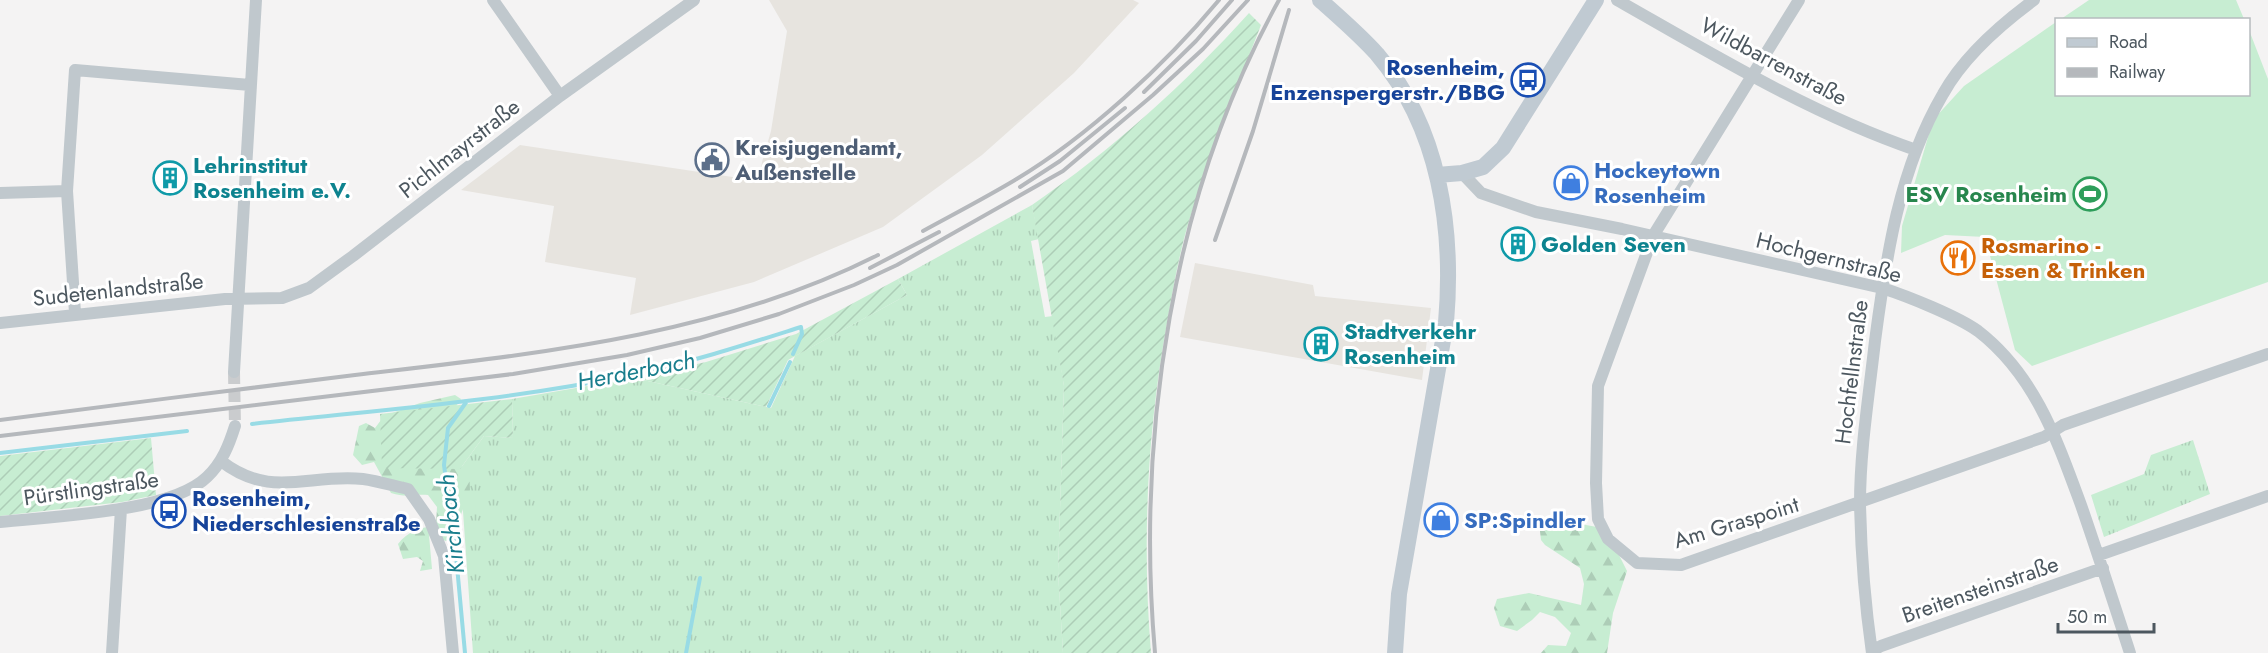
<svg xmlns="http://www.w3.org/2000/svg" width="2268" height="653" font-family="Jost,sans-serif">
  <style>
    .commercial { fill: #e7e4df }
    .grass { fill: url(#grass-tufts) }
    .forest { fill: url(#forest-firs) }
    .garden { fill: url(#garden-furrows) }
    .pitch { fill: #c7edd2 }
    .lines { fill: none; stroke-linecap: round; stroke-linejoin: round }
    .stream { stroke: #98dbe5; stroke-width: 4 }
    .street-tunnel { stroke: #caccce; stroke-width: 12; stroke-dasharray: 12 6; stroke-linecap: butt }
    .street { stroke: #c0c8cd; stroke-width: 12 }
    .secondary { stroke: #c0cad2; stroke-width: 16 }
    .rail { stroke: #b5b8bc; stroke-width: 4 }
    .labels { text-anchor: middle; stroke-width: 6; stroke-linejoin: round; paint-order: stroke }
    .street-label { font-size: 22px; fill: #4c575f; stroke: #fff }
    .transit-label { font-size: 22px; font-weight: bold; fill: #164399; stroke: #fff; text-anchor: end }
    .service-label { font-size: 22px; font-weight: bold; fill: #4e5e75; stroke: #fff; text-anchor: start }
    .culture-label { font-size: 22px; font-weight: bold; fill: #0d838f; stroke: #fff; text-anchor: start }
    .shop-label { font-size: 22px; font-weight: bold; fill: #366cbe; stroke: #fff; text-anchor: start }
    .leisure-label { font-size: 22px; font-weight: bold; fill: #27864d; stroke: #fff; text-anchor: end }
    .food-label { font-size: 22px; font-weight: bold; fill: #c56008; stroke: #fff; text-anchor: start }
    .water-label { font-size: 24px; font-style: italic; fill: #197e8d; stroke: #fff }
  </style>
  <defs>
    <pattern id="grass-tufts" width="24" height="20" patternUnits="userSpaceOnUse" patternTransform="scale(1.5)"><rect width="24" height="20" fill="#c7edd2"/><path d="M3 7l-1-3M5 7V3M7 7l1-3M15 17l-1-3M17 17v-4M19 17l1-3" fill="none" stroke="#adcdb7"/></pattern>
    <pattern id="forest-firs" width="22" height="20" patternUnits="userSpaceOnUse" patternTransform="scale(1.5)"><rect width="22" height="20" fill="#c7edd2"/><path d="M5 1l3.5 6h-7zM16 11l3.5 6h-7z" fill="#adcdb7"/></pattern>
    <pattern id="garden-furrows" width="10" height="10" patternUnits="userSpaceOnUse" patternTransform="scale(1.5)"><rect width="10" height="10" fill="#c7edd2"/><path d="M-1 1l2-2M0 10L10 0M9 11l2-2" fill="none" stroke="#adcdb7"/></pattern>
  </defs>
  <rect width="100%" height="100%" fill="#f4f3f3"/>
  <path class="commercial" d="M769,0H1133L1139,3L1074,73L982,155L883,227L754,282L630,315L636,278L545,262L554,206L461,190L520,145L759,181L762,162L771,131L787,31Z
    M1195,263L1313,285L1315,296L1431,308L1422,380L1180,337Z"/>
  <path class="grass" d="M1032,205L1039,239L1031,241L1045,317L1053,316L1064,386L1058,571L1063,653H473L460,469L484,436L513,438L512,399L634,378L771,408L795,356L907,295L898,279Z
    M2193,440L2210,494L2104,537L2091,495L2144,474L2151,455Z"/>
  <path class="forest" d="M455,395L461,399L447,420L453,462L469,470L470,490L459,520L458,537L446,541L429,535L432,569L420,571L423,561L417,557L403,559L398,544C408,531 420,528 436,525L437,507L428,495C412,494 407,498 391,493L374,462L362,465L353,455L359,426L366,423L375,428L384,416L420,403Z
    M1553,519L1597,527L1618,553L1627,571L1613,613L1607,653H1541L1548,645L1566,646L1571,633L1555,617L1540,612L1532,620L1517,631L1500,626L1494,608L1497,599L1529,593L1581,605L1584,584L1580,568L1545,545L1541,540L1539,523Z"/>
  <path class="garden" d="M1249,13L1261,25C1236,90 1209,154 1189,221C1179,254 1173,289 1167,323C1147,433 1142,542 1151,653H1063L1058,571L1064,386L1032,205C1112,150 1185,84 1249,13Z
    M898,279L907,295L788,360L766,407L634,378L706,362L796,334Z
    M512,399L513,438L484,436L460,469L382,468L380,414Z
    M151,438L156,495L122,502L0,516V456Z"/>
  <path class="pitch" d="M2089,0H2236L2244,19H2061Z
    M2056,22V94H2248L2249,30L2268,79V282L2032,366L2015,350L1985,237L1945,235L1901,253L1902,226L1933,120L1964,86Z"/>
  <g class="lines">
    <path class="stream" d="M769,406L790,362
      M252,424C378,410 506,401 630,375C689,363 744,345 801,327L802,334L793,354
      M0,453L187,431
      M465,653L456,555L444,465L448,428L467,401
      M686,653L700,578"/>
    <path class="street-tunnel" d="M234,372L235,426"/>
    <path class="street" d="M493,0L560,96
      M1617,0C1714,55 1811,114 1916,150
      M1799,0L1653,236L1598,386L1596,483L1598,519L1608,539L1637,563L1681,565L2044,437L2063,425L2268,354
      M1462,173L1481,193L1536,212L1622,229L1882,288C1907,296 1957,316 1978,331C2035,375 2057,440 2081,505C2098,554 2114,604 2130,653
      M0,193L67,191
      M75,313L67,191L75,70L250,85
      M0,323L225,299L282,298L309,288L353,256L560,96L694,0
      M234,372L256,0
      M221,461C271,500 309,473 363,479C378,481 394,486 408,489L429,519L444,556L453,653
      M0,522C53,516 170,513 207,477C222,463 229,445 235,426
      M2099,555L2268,496
      M1872,651L1881,646L2103,568
      M112,653L121,509
      M1872,653C1865,604 1861,553 1860,504C1860,450 1869,395 1875,341C1886,257 1899,169 1943,94C1964,56 2000,25 2034,0"/>
    <path class="secondary" d="M1320,0C1339,17 1360,35 1377,54C1440,128 1454,229 1446,323L1399,594L1395,653
      M1437,175L1462,173L1483,167L1503,148L1596,0"/>
    <path class="rail" d="M1144,92L1196,41L1232,0
      M1020,187L1060,161L1125,108
      M923,231C954,214 985,198 1015,180C1087,137 1165,65 1219,0
      M1215,240L1253,131L1289,10
      M870,268L939,232
      M0,420C118,405 237,389 355,375C533,354 716,337 878,255
      M0,436L513,374L627,355L700,338L779,314L854,285L897,265L1063,171L1153,95L1203,49L1248,0
      M1155,653C1136,435 1172,193 1279,0"/>
  </g>
  <defs>
    <symbol id="bus-ring" viewBox="-11 -11 22 22"><circle r="9.5" fill="#fff" stroke="#1a4fb4" stroke-width="1.5"/><path d="M-5-6H5V4H4V6H2V4H-2V6H-4V4H-5ZM-3.5-4V0h7V-4ZM-3.5 1.2v1.5H-2V1.2ZM2 1.2v1.5H3.5V1.2Z" fill="#1a4fb4"/></symbol>
    <symbol id="civic-ring" viewBox="-11 -11 22 22"><circle r="9.5" fill="#fff" stroke="#5c6f8a" stroke-width="1.5"/><path d="M-.6-6.5H3V-4.5H.6V-3L4-1V1h2V6H-6V1h2V-1L-.6-3ZM-1.2 2.5V6h2.4V2.5Z" fill="#5c6f8a"/></symbol>
    <symbol id="building-ring" viewBox="-11 -11 22 22"><circle r="9.5" fill="#fff" stroke="#0f9aa8" stroke-width="1.5"/><path d="M-4-6H4V6H1V3H-1V6H-4ZM-2.5-4.3h1.7v1.8h-1.7ZM.8-4.3h1.7v1.8H.8ZM-2.5-1h1.7V.8h-1.7ZM.8-1h1.7V.8H.8Z" fill="#0f9aa8"/></symbol>
    <symbol id="shop-ring" viewBox="-11 -11 22 22"><circle r="9.5" fill="#fff" stroke="#3f7fe0" stroke-width="1.5"/><path d="M-5-2.5h2.3a2.7 3.5 0 0 1 5.4 0H5L5.5 6h-11ZM-1.5-2.5h3a1.5 2.3 0 0 0-3 0Z" fill="#3f7fe0"/></symbol>
    <symbol id="stadium-ring" viewBox="-11 -11 22 22"><circle r="9.5" fill="#fff" stroke="#2e9e5b" stroke-width="1.5"/><path d="M0-5a6.5 5 0 1 0 0 10a6.5 5 0 1 0 0-10ZM-3.5-1.8h7v3.6h-7Z" fill="#2e9e5b"/></symbol>
    <symbol id="restaurant-ring" viewBox="-11 -11 22 22"><circle r="9.5" fill="#fff" stroke="#e8710a" stroke-width="1.5"/><path d="M-5-6h1v4h1v-4h1v4h1v-4h1v5L-1.5 .5V6h-2V.5L-5-1ZM5-6V6H3V1.5H1.5Q1.5-4 5-6Z" fill="#e8710a"/></symbol>
  </defs>
  <g fill-rule="evenodd">
    <use href="#bus-ring" x="1509" y="61" width="38" height="38"/>
    <use href="#civic-ring" x="693" y="141" width="38" height="38"/>
    <use href="#building-ring" x="151" y="159" width="38" height="38"/>
    <use href="#shop-ring" x="1552" y="164" width="38" height="38"/>
    <use href="#stadium-ring" x="2071" y="175" width="38" height="38"/>
    <use href="#building-ring" x="1499" y="225" width="38" height="38"/>
    <use href="#restaurant-ring" x="1939" y="239" width="38" height="38"/>
    <use href="#building-ring" x="1302" y="325" width="38" height="38"/>
    <use href="#bus-ring" x="150" y="492" width="38" height="38"/>
    <use href="#shop-ring" x="1422" y="501" width="38" height="38"/>
  </g>
  <g class="labels">
    <g class="street-label">
      <text transform="translate(1774 61) rotate(28)" y="8">Wildbarrenstraße</text>
      <text transform="translate(459 148) rotate(-38)" y="8">Pichlmayrstraße</text>
      <text transform="translate(1829 257) rotate(14)" y="8">Hochgernstraße</text>
      <text transform="translate(118 289) rotate(-6)" y="8">Sudetenlandstraße</text>
      <text transform="translate(1851 372) rotate(-83)" y="8">Hochfellnstraße</text>
      <text transform="translate(91 488) rotate(-8)" y="8">Pürstlingstraße</text>
      <text transform="translate(1736 522) rotate(-17)" y="8">Am Graspoint</text>
      <text transform="translate(1980 589) rotate(-19)" y="8">Breitensteinstraße</text>
    </g>
    <g class="transit-label">
      <text x="1505" y="75">Rosenheim,<tspan x="1505" dy="25">Enzenspergerstr./BBG</tspan></text>
      <text x="192" y="506" text-anchor="start">Rosenheim,<tspan x="192" dy="25">Niederschlesienstraße</tspan></text>
    </g>
    <g class="service-label">
      <text x="735" y="155">Kreisjugendamt,<tspan x="735" dy="25">Außenstelle</tspan></text>
    </g>
    <g class="culture-label">
      <text x="193" y="173">Lehrinstitut<tspan x="193" dy="25">Rosenheim e.V.</tspan></text>
      <text x="1541" y="252">Golden Seven</text>
      <text x="1344" y="339">Stadtverkehr<tspan x="1344" dy="25">Rosenheim</tspan></text>
    </g>
    <g class="shop-label">
      <text x="1594" y="178">Hockeytown<tspan x="1594" dy="25">Rosenheim</tspan></text>
      <text x="1464" y="528">SP:Spindler</text>
    </g>
    <g class="leisure-label">
      <text x="2067" y="202">ESV Rosenheim</text>
    </g>
    <g class="food-label">
      <text x="1981" y="253">Rosmarino -<tspan x="1981" dy="25">Essen &amp; Trinken</tspan></text>
    </g>
    <g class="water-label">
      <text transform="translate(636 371) rotate(-11)" y="8">Herderbach</text>
      <text transform="translate(451 524) rotate(-96)" y="8">Kirchbach</text>
    </g>
  </g>
  <rect x="2055" y="18" width="195" height="78" fill="#ffffff" stroke="#b7bcbf" stroke-width="1.5"/>
  <rect x="2067" y="38" width="30" height="9" fill="#c0cad2" stroke="#b7bcbf" stroke-width="1.5"/>
  <text x="2109" y="48" font-size="18" fill="#4c575f">Road</text>
  <rect x="2067" y="68" width="30" height="9" fill="#b5b8bc" stroke="#b7bcbf" stroke-width="1.5"/>
  <text x="2109" y="78" font-size="18" fill="#4c575f">Railway</text>
  <path d="M2058 623v9h96v-9" fill="none" stroke="#4c575f" stroke-width="3"/>
  <text x="2067" y="623" font-size="18" fill="#4c575f" stroke="#ffffff" stroke-width="4.5" paint-order="stroke">50 m</text>
</svg>
